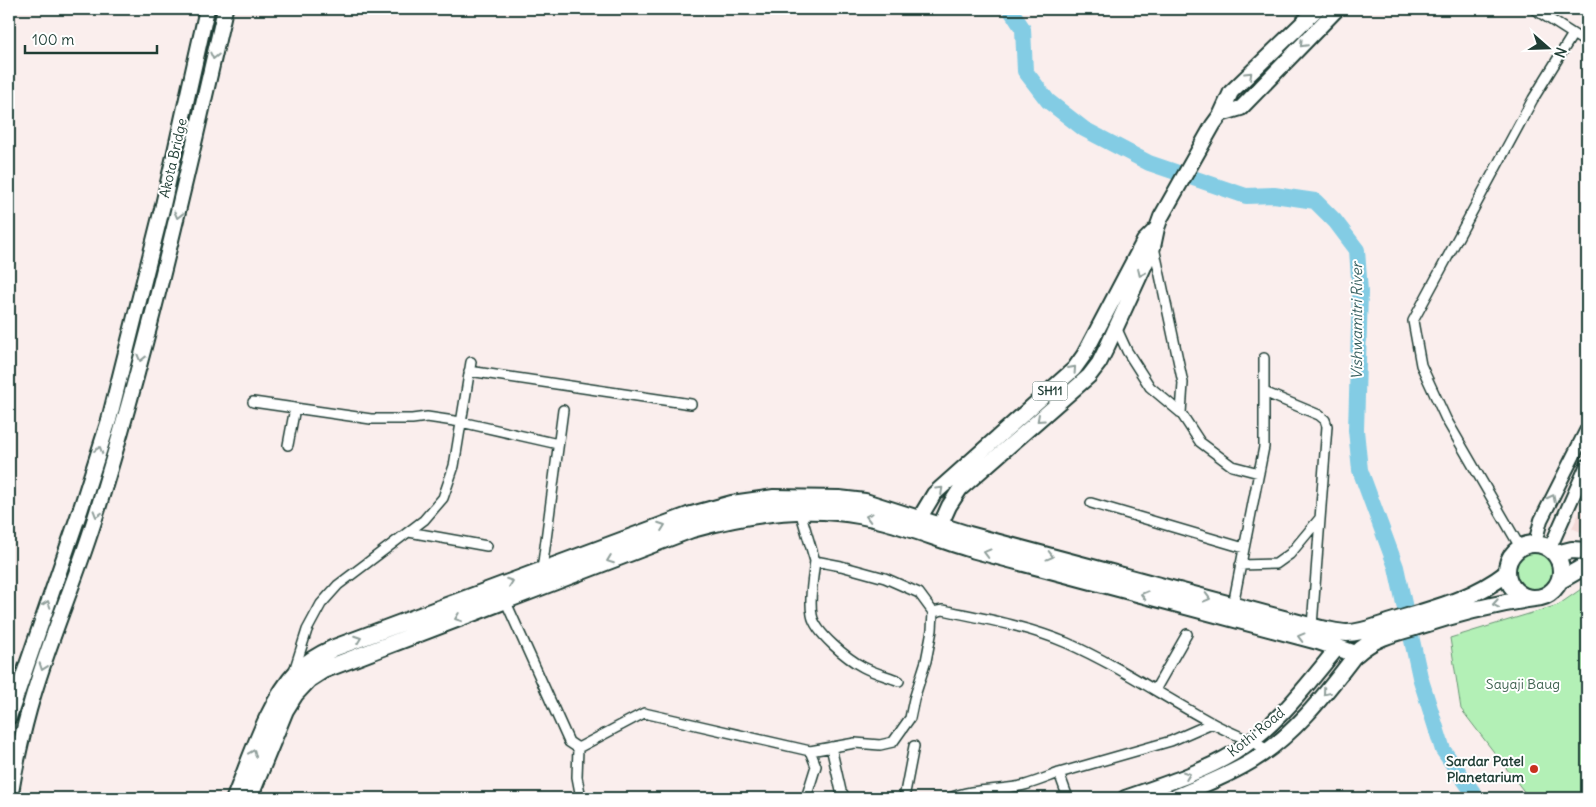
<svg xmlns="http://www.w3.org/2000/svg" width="1596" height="807" font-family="Delius,sans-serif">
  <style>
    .built { fill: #f3d9d7 }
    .green { fill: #b3f0b6; stroke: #699675 }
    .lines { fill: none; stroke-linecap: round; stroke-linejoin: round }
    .river { stroke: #83cce4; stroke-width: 16 }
    .street-casing { stroke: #1f3d34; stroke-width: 12 }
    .secondary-casing { stroke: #1f3d34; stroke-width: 16 }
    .primary-casing { stroke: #1f3d34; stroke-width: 18 }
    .highway-casing { stroke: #1f3d34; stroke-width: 20 }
    .street { stroke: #fff; stroke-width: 9 }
    .secondary { stroke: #fff; stroke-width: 12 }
    .primary { stroke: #fff; stroke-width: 14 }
    .highway { stroke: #fff; stroke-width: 16 }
    .oneway { stroke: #8f9e9a }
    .poi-dot { fill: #c8321e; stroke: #fff; stroke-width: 2 }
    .labels { text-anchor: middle; stroke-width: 4; stroke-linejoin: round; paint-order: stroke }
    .shield { fill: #fff; stroke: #627771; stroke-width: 1 }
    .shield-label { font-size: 12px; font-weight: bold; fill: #1f3d34 }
    .street-label { font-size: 14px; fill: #1f3d34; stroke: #fff }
    .park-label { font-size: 14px; fill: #3d614e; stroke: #fff }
    .poi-label { font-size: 14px; font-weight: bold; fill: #1f3d34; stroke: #fff; text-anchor: end }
    .water-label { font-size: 15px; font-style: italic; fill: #386160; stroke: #fff }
  </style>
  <rect width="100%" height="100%" fill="#faeeed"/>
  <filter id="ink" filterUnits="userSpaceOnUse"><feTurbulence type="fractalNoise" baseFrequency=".02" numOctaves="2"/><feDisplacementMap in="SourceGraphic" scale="10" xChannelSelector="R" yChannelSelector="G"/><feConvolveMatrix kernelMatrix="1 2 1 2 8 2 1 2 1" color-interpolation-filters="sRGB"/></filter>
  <g filter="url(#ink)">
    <path class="built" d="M1587,497V535L1572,528Z"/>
    <path class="green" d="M1514 572a20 20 0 1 1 40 0a20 20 0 1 1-40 0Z
      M1587,585V798H1529L1461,709L1450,638L1558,605Z"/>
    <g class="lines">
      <path class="river" d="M1010,9L1023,29L1025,71L1048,101L1084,129L1149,163L1246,196L1274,195L1315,201L1335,221L1357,250L1360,292L1356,430L1360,470L1396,567L1420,677L1443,750L1477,798"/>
      <defs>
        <path id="street" d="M1534,9L1587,43
          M1154,247L1183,383L1181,413L1200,442L1232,466L1259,473
          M1116,327L1127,351L1150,387L1181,413
          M469,371L691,404
          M1264,392L1319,415L1325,420L1327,426L1312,626
          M253,402L371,419H412L427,417L461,422L558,444
          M288,445L295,408
          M1091,503L1244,548
          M800,511L815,561L841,566L885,578L919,593L933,612L943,610C985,619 1027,626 1067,643C1117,665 1162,696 1210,722C1229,733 1249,739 1268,750
          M409,532L487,546
          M1520,547L1446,419L1421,365L1413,321L1533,99L1573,34
          M815,561C813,578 809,598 812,615C815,633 848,659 863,667C874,673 887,676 899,681
          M1240,565L1276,564L1290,554L1320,518
          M542,570L563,410
          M505,600L569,742L578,748L644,713L810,751L816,766L806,798
          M1233,605L1264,447V358
          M294,671L307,630L321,604L338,585L424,520L443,498L454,466L471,362
          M1155,690L1187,634
          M831,747L841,791L846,798
          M578,748L577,777L581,798
          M810,751L855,743L880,745L893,742L910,718L914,699L926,661L932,630L933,612
          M1059,773L1171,741L1212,723
          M904,798L914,746
          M950,798C973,788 1001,791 1025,785C1036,782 1048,777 1059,773L1068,798"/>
        <path id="secondary" d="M1535,543L1541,520L1587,429
          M1550,548L1587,465"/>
        <path id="primary" d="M1221,114L1241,108L1337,9
          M917,529L919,519L934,494L1074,369L1084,355L1144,241L1157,228
          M936,535L949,506L960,489L1089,376L1099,363L1107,347L1153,247L1157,228L1161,217L1213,125L1221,114L1231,92L1317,9
          M9,717L81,508L109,420L163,205L207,9
          M10,798C15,768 21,739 29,710C47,644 76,581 96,515C148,349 186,179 225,9
          M1125,798C1162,785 1201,773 1234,753C1276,727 1307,685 1338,647
          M1172,798C1199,787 1227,776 1252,761C1295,735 1326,693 1356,654"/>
        <path id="highway" d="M1507 571a27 27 0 1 1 54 0a27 27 0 1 1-54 0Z
          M1556,554L1572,550L1587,551
          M1559,581L1580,569L1587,567
          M235,798C251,759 269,701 298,671C308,661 321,654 334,648L688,516L732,504L774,498L839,499L865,502L969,535L1321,629C1329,630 1338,633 1347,633C1362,633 1378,626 1391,622C1433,609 1472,600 1507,573
          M249,798L285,710L295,694L309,679L323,670L692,529C739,516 788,507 837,512C885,516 930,537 975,550C1090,580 1204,611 1318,641L1356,654C1373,638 1393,633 1415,627C1454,614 1493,604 1534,598"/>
      </defs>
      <use href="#street" class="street-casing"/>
      <use href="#secondary" class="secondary-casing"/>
      <use href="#primary" class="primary-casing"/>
      <use href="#highway" class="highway-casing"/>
      <use href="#street" class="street"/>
      <use href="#secondary" class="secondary"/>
      <use href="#primary" class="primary"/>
      <use href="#highway" class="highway"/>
    </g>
    <defs><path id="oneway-chevron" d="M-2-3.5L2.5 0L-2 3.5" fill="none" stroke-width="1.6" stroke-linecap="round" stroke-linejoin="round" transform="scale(1.25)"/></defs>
    <g class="oneway">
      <use href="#oneway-chevron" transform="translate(1303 44) rotate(134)"/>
      <use href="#oneway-chevron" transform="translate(214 56) rotate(103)"/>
      <use href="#oneway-chevron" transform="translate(1249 75) rotate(-44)"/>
      <use href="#oneway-chevron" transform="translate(178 215) rotate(104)"/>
      <use href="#oneway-chevron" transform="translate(1141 273) rotate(115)"/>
      <use href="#oneway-chevron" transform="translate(141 358) rotate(104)"/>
      <use href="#oneway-chevron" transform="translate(1073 369) rotate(-48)"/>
      <use href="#oneway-chevron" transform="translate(1040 419) rotate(138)"/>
      <use href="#oneway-chevron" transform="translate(99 450) rotate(-72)"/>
      <use href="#oneway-chevron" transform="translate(940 490) rotate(-43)"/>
      <use href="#oneway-chevron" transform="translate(1552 498) rotate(-63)"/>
      <use href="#oneway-chevron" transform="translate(97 514) rotate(107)"/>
      <use href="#oneway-chevron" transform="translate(869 517) rotate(-165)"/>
      <use href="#oneway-chevron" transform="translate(662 526) rotate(-20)"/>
      <use href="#oneway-chevron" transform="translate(987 553) rotate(-165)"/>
      <use href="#oneway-chevron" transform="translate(1050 556) rotate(15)"/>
      <use href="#oneway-chevron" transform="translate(610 560) rotate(159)"/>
      <use href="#oneway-chevron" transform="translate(510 582) rotate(-20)"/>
      <use href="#oneway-chevron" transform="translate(1144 595) rotate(-165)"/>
      <use href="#oneway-chevron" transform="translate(1207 598) rotate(15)"/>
      <use href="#oneway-chevron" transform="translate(47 604) rotate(-71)"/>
      <use href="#oneway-chevron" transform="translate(1496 604) rotate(170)"/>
      <use href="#oneway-chevron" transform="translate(458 618) rotate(159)"/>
      <use href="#oneway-chevron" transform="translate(1301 637) rotate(-165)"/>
      <use href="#oneway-chevron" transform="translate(358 639) rotate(-20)"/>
      <use href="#oneway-chevron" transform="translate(43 667) rotate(109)"/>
      <use href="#oneway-chevron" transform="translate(1326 692) rotate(130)"/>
      <use href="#oneway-chevron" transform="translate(253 753) rotate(-67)"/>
      <use href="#oneway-chevron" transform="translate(1187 775) rotate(-21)"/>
    </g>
  </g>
  <circle class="poi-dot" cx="1534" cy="769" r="5"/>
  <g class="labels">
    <rect class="shield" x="1032.5" y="381.5" width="35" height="19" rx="4"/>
    <g class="shield-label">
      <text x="1050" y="395">SH11</text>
    </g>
    <g class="street-label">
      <text transform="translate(173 158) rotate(-77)" y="5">Akota Bridge</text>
      <text transform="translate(1256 732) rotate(-39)" y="5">Kothi Road</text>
    </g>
    <g class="park-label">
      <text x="1523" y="689">Sayaji Baug</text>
    </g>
    <g class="poi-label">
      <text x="1524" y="766">Sardar Patel<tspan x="1524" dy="16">Planetarium</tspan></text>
    </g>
    <g class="water-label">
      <text transform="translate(1357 321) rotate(-90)" y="5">Vishwamitri River</text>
    </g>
  </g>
  <rect width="1596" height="807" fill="none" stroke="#fff" stroke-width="30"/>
  <rect x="15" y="15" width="1566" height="777" fill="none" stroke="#1f3d34" stroke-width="2" filter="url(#ink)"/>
  <g transform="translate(1548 48) rotate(110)" stroke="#ffffff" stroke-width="4" paint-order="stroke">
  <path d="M0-4L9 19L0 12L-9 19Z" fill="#1f3d34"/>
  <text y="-8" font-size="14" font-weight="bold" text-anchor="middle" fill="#1f3d34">N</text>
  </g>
  <path d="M25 45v8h132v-8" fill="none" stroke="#1f3d34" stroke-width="2.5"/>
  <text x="32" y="45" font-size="15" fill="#1f3d34" stroke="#ffffff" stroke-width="4" paint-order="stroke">100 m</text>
</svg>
